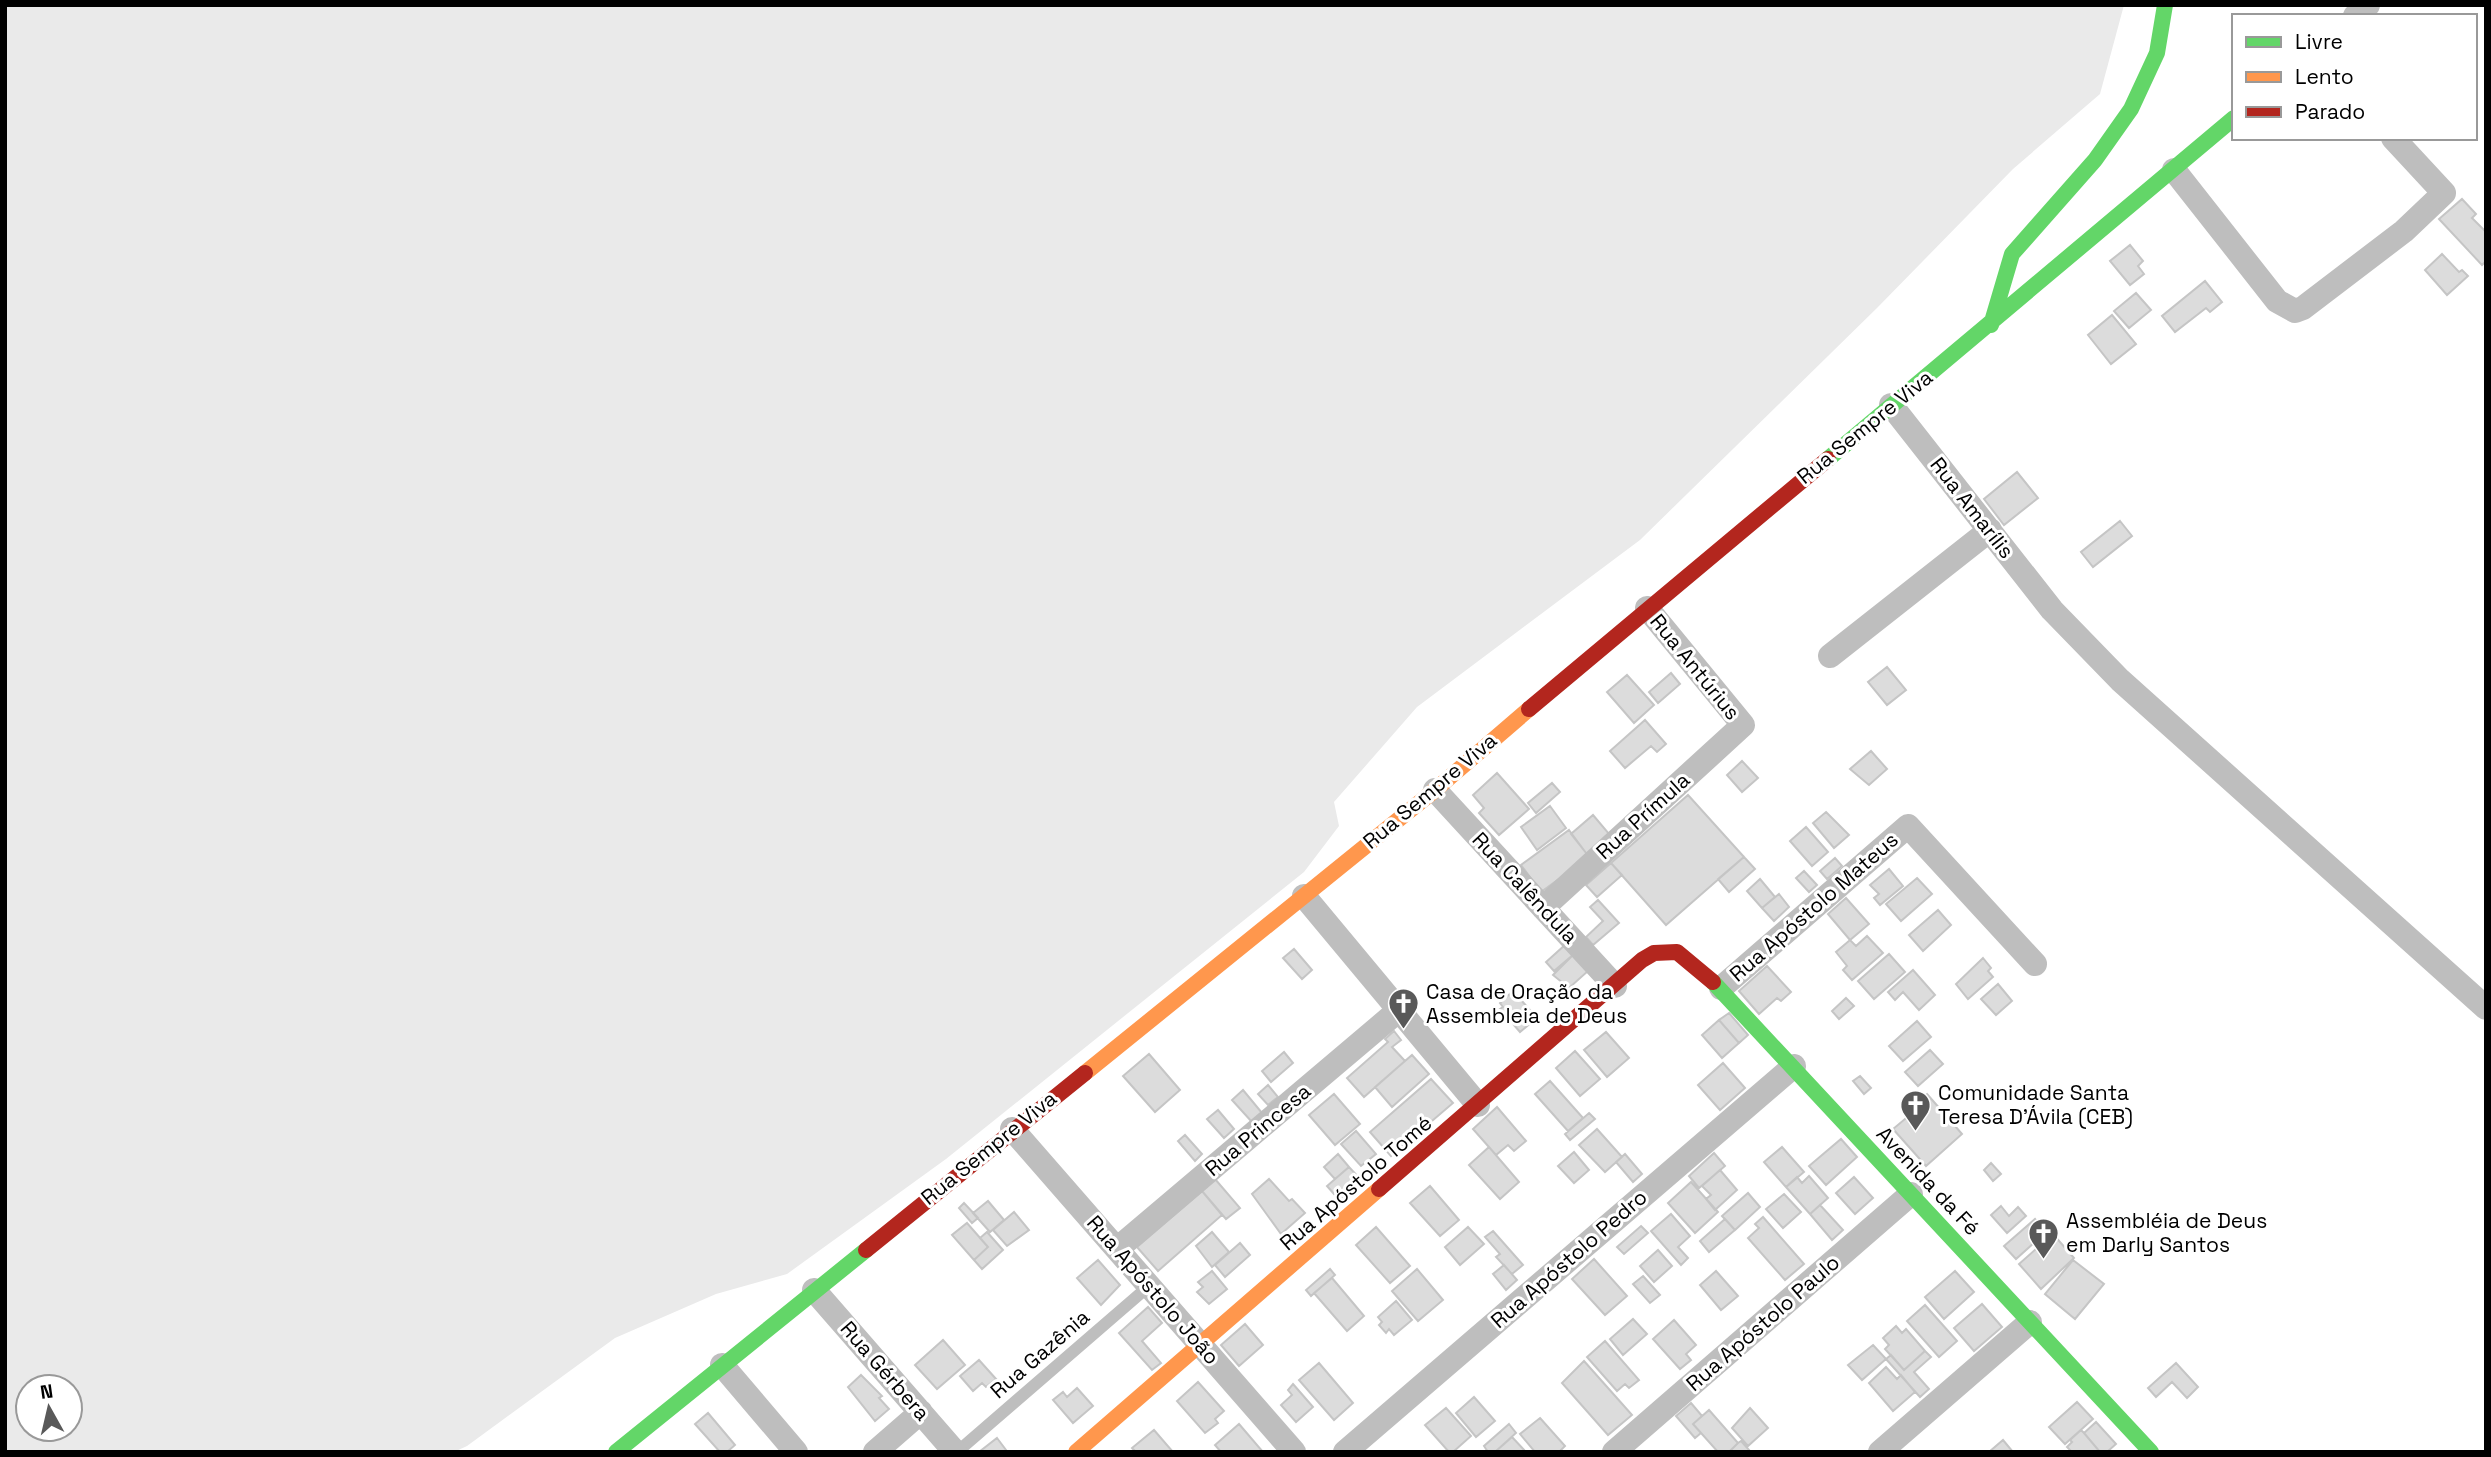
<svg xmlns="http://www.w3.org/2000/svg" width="2491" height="1457" font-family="'Space Grotesk',sans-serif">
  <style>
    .green { fill: #eaeaea; fill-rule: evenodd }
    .building { fill: #dcdcdc; stroke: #c5c5c5; stroke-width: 2 }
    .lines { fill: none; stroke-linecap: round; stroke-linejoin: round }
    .lane { stroke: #bebebe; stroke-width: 12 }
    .street { stroke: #bebebe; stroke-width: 24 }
    .fast { stroke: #63d668; stroke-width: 16 }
    .slow { stroke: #ff974d; stroke-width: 16 }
    .jam { stroke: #b3261e; stroke-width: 16 }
    .labels { text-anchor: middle; stroke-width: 6; stroke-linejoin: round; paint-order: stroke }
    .street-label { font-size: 21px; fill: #000; stroke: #fff }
    .poi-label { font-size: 21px; fill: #000; stroke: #fff; text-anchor: start }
  </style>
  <rect width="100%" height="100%" fill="#fff"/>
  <path class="green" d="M5,5H2124L2100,94L2013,169L1878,307L1640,540L1417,707L1334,802L1339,826L1304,872L946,1159L787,1274L716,1294L615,1338L467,1446L454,1452H5ZM28,1387H70V1429H28Z"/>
  <path class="building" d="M2462,199L2476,214L2472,218L2486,232V261L2482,265L2439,219Z
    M2130,245L2143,261L2138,266L2144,274L2130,285L2110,261Z
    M2442,254L2459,272L2462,270L2468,276L2447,295L2425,270Z
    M2205,281L2222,302L2210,312L2206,308L2175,332L2162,316Z
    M2136,293L2151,310L2129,328L2114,311Z
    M2112,315L2136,344L2111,364L2088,335Z
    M2017,472L2038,498L2004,525L1984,499Z
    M2120,521L2132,536L2093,567L2081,552Z
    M1887,667L1906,690L1887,705L1868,682Z
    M1671,673L1680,684L1658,703L1649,692Z
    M1627,675L1654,705L1634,723L1607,692Z
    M1645,720L1666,744L1657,752L1651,746L1625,768L1610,751Z
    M1871,751L1887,769L1869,785L1850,769Z
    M1742,761L1758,778L1742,792L1727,775Z
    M1497,773L1529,809L1499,835L1479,813L1484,808L1473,795Z
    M1552,783L1560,792L1536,813L1528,803Z
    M1688,795L1744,857L1666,925L1611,863Z
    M1550,806L1566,828L1537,850L1521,827Z
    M1826,812L1849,835L1834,848L1813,823Z
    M1593,815L1610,835L1587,854L1571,834Z
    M1806,827L1828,852L1812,866L1790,841Z
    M1569,830L1589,857L1541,892L1521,865Z
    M1744,857L1755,869L1729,892L1718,879Z
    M1835,858L1842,866L1827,879L1820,871Z
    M1611,863L1622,875L1597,897L1586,885Z
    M1889,869L1903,886L1880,905L1874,898L1879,894L1870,885Z
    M1804,871L1817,885L1809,892L1796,878Z
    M1917,878L1932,894L1901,921L1886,904Z
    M1760,879L1775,897L1762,908L1747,891Z
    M1779,894L1789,907L1774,921L1762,908Z
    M1846,898L1869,924L1850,940L1828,914Z
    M1598,900L1619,923L1593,945L1586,937L1603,921L1590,907Z
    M1938,910L1951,925L1923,951L1909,935Z
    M1867,936L1883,953L1852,980L1843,970L1847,966L1836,952L1850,940L1856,946Z
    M1565,945L1574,954L1554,971L1546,962Z
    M1294,949L1312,970L1302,979L1283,958Z
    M1574,954L1588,971L1569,988L1553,975Z
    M1889,954L1905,972L1874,999L1858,981Z
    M1983,958L1991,968L1988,971L1993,977L1968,999L1956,984Z
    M1767,966L1791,992L1781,1001L1777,998L1759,1014L1739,991Z
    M1913,970L1935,995L1919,1010L1903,992L1895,1000L1888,992Z
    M1998,984L2012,1001L1996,1015L1981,999Z
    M1513,991L1537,1018L1520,1032L1500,1009L1503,1007L1500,1003Z
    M1846,998L1854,1006L1839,1019L1832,1011Z
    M1729,1013L1748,1035L1739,1043L1719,1020Z
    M1719,1020L1739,1043L1722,1058L1702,1035Z
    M1917,1021L1931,1037L1903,1061L1889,1046Z
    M1394,1031L1401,1040L1392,1047L1405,1061L1364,1097L1347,1078L1388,1042L1385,1039Z
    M1606,1032L1629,1058L1607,1077L1584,1050Z
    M1930,1050L1943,1064L1918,1086L1905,1072Z
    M1575,1051L1600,1079L1580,1096L1556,1068Z
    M1284,1052L1293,1063L1271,1082L1262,1071Z
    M1149,1054L1180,1090L1155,1112L1123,1076Z
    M1412,1055L1429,1074L1392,1107L1375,1087Z
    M1723,1063L1745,1088L1720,1110L1698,1085Z
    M1860,1076L1871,1088L1864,1094L1853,1081Z
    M1431,1079L1453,1103L1391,1156L1370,1132Z
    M1550,1081L1583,1118L1568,1131L1535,1094Z
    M1268,1085L1278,1097L1268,1105L1258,1094Z
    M1243,1090L1262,1113L1252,1122L1232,1100Z
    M1334,1094L1360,1124L1335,1145L1309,1115Z
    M1927,1094L1962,1134L1926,1166L1893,1129L1923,1104L1919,1100Z
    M1497,1107L1526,1141L1514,1151L1508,1145L1496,1155L1473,1129Z
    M1218,1110L1234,1129L1224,1138L1207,1119Z
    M1589,1113L1595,1119L1570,1140L1565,1134Z
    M1597,1129L1622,1157L1605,1172L1579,1145Z
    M1356,1131L1376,1154L1361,1166L1341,1144Z
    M1185,1135L1202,1154L1195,1161L1178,1141Z
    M1841,1139L1857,1157L1826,1185L1809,1166Z
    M1489,1147L1519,1182L1500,1199L1469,1165Z
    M1782,1147L1804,1172L1786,1187L1764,1162Z
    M1574,1152L1589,1170L1574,1183L1558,1166Z
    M1714,1153L1725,1166L1699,1188L1689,1176Z
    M1338,1154L1349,1167L1335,1179L1324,1167Z
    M1625,1154L1642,1174L1633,1182L1616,1162Z
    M1991,1163L2001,1174L1993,1181L1984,1170Z
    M1349,1167L1362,1181L1341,1202L1327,1186Z
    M1720,1170L1737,1190L1715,1210L1706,1199L1711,1195L1702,1186Z
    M1809,1176L1828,1198L1810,1214L1786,1187L1797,1177L1802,1183Z
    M1854,1177L1873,1198L1855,1214L1836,1193Z
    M1215,1179L1240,1208L1226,1219L1202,1191Z
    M1269,1179L1289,1201L1292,1199L1305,1213L1281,1234L1252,1194Z
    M1691,1182L1718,1212L1695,1233L1668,1203Z
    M1430,1186L1459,1220L1440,1236L1410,1203Z
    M1202,1191L1222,1215L1158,1271L1137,1247Z
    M1748,1193L1760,1207L1735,1230L1722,1216Z
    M1784,1194L1801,1212L1783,1228L1766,1209Z
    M988,1201L1004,1220L990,1232L973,1213Z
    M964,1203L978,1218L972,1223L959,1208Z
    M1820,1205L1843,1230L1832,1240L1810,1214Z
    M2001,1206L2009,1216L2018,1207L2026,1216L2007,1233L1991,1215Z
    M1014,1212L1029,1230L1007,1246L993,1230Z
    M1671,1214L1690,1236L1678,1247L1688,1258L1681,1265L1651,1231Z
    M1763,1217L1804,1264L1785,1280L1748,1238L1759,1228L1755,1224Z
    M1725,1219L1735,1230L1709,1252L1700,1241Z
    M2035,1219L2046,1232L2016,1259L2004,1246Z
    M967,1223L988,1247L974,1260L952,1235Z
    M1641,1226L1648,1233L1624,1254L1617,1247Z
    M1376,1227L1410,1266L1390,1283L1356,1245Z
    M1468,1227L1484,1244L1460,1265L1445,1247Z
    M1493,1231L1523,1265L1512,1274L1496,1257L1500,1254L1485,1237Z
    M987,1232L1003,1250L982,1269L974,1260L988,1247L980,1238Z
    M1212,1232L1229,1252L1212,1267L1196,1246Z
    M2053,1234L2074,1258L2041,1289L2019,1264Z
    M1240,1243L1250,1255L1225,1277L1215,1265Z
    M1658,1250L1672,1266L1654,1282L1640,1266Z
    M1594,1259L1627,1296L1605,1315L1572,1279Z
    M1098,1260L1120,1285L1101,1305L1077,1278Z
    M2073,1260L2104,1284L2075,1319L2045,1294Z
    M1504,1265L1517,1280L1506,1290L1493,1274Z
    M1330,1269L1335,1275L1311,1296L1306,1290Z
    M1417,1269L1443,1300L1418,1321L1392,1291Z
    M1212,1271L1227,1289L1209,1304L1197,1292L1203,1287L1198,1282Z
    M1716,1271L1738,1296L1721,1310L1700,1285Z
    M1955,1271L1974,1292L1944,1319L1925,1297Z
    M1643,1276L1660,1295L1650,1303L1633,1284Z
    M1332,1278L1364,1316L1347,1331L1314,1293Z
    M1396,1301L1412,1320L1394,1335L1389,1329L1386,1333L1379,1325L1382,1322L1378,1317Z
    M1982,1304L2002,1327L1974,1351L1954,1328Z
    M1925,1305L1957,1341L1939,1357L1907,1321Z
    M1148,1307L1162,1323L1142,1341L1161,1363L1152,1370L1119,1333Z
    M1633,1319L1647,1334L1623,1355L1610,1339Z
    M1674,1320L1696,1345L1686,1354L1691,1360L1680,1369L1653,1339Z
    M1245,1324L1263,1345L1239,1366L1221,1345Z
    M1896,1326L1902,1333L1906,1329L1925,1351L1904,1370L1885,1349L1889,1345L1883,1338Z
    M943,1340L965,1365L937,1389L915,1365Z
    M1605,1341L1639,1380L1629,1388L1625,1384L1617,1391L1587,1357Z
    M1873,1345L1886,1359L1862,1380L1848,1365Z
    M1925,1351L1931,1357L1914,1372L1929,1389L1920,1397L1886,1359L1891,1355L1904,1370Z
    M979,1360L996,1379L986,1387L982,1383L973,1391L960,1376Z
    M1584,1361L1632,1415L1608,1435L1562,1383Z
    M1319,1363L1353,1403L1334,1420L1299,1380Z
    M2176,1363L2198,1387L2187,1398L2172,1382L2156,1397L2148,1388Z
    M1886,1367L1897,1379L1901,1375L1915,1392L1893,1411L1869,1383Z
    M861,1375L882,1396L879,1398L889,1409L875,1421L848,1387Z
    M1198,1382L1224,1411L1215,1419L1218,1423L1205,1433L1177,1401Z
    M1293,1384L1313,1407L1296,1422L1281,1405L1292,1395L1288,1390Z
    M1077,1388L1093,1406L1073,1423L1053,1400L1063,1392L1067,1397Z
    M1474,1397L1495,1421L1476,1437L1456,1413Z
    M2077,1402L2093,1419L2065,1444L2049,1427Z
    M1691,1403L1702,1416L1693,1424L1701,1433L1695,1438L1676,1416Z
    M1446,1408L1471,1436L1453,1452H1449L1425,1425Z
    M1750,1408L1768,1428L1748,1446L1732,1428Z
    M1709,1410L1738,1443L1729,1452H1718L1693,1424Z
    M708,1413L735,1445L727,1452H720L695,1424Z
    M1540,1418L1565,1446L1559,1452H1535L1520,1434Z
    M2096,1422L2116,1444L2107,1452H2100L2084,1433Z
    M1239,1424L1263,1452H1221L1215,1445Z
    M1509,1424L1516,1433L1495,1452H1488L1484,1446Z
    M1154,1430L1173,1452H1136L1132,1448Z
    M2081,1430L2084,1433L2100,1452H2072L2067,1447L2072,1442L2070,1440Z
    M1512,1437L1526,1452H1495Z
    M997,1438L1006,1450L1003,1452H979Z
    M2003,1440L2013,1452H1989Z
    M1741,1441L1750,1451L1729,1452L1738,1443Z"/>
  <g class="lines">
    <path class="lane" d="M957,1452L1149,1286"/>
    <path class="street" d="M2355,16L2368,5
      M2174,170L2277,301L2295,311L2303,308L2404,231L2444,193L2393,138
      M1891,405L2052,610L2120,680L2486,1008
      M1830,656L1990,530
      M1435,790L1615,986
      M1304,896L1478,1105
      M1543,908L1743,725L1647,608
      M1721,988L1908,826L2035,964
      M1012,1129L1294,1452
      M1117,1249L1399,1010
      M814,1290L955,1452
      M722,1365L796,1452
      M875,1452L921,1412
      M1345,1452L1794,1066
      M1614,1452L1911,1194
      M1880,1452L2030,1322"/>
    <path class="fast" d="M1991,325L2012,254L2095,160L2131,109L2157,53L2165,5
      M1828,459L2234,118
      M1713,982L2151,1452
      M616,1452L866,1250"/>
    <path class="slow" d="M1085,1073L1435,790L1529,709
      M1076,1452L1379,1189"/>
    <path class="jam" d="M1529,709L1828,459
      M1379,1189L1642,960L1654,953L1677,952L1713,982
      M866,1250L1085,1073"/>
  </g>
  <defs>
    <symbol id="church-pin" viewBox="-11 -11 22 30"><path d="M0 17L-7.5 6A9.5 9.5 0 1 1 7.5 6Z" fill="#595959" stroke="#fff"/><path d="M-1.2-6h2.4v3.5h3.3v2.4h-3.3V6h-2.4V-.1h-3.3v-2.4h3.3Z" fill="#fff"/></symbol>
  </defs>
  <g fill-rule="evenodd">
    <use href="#church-pin" x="1386" y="986" width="35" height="47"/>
    <use href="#church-pin" x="1898" y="1088" width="35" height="47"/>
    <use href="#church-pin" x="2026" y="1216" width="35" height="47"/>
  </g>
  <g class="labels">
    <g class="street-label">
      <text transform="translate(1865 427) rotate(-39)" y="7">Rua Sempre Viva</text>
      <text transform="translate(1972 508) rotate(52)" y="7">Rua Amarílis</text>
      <text transform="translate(1695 667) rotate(51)" y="7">Rua Antúrius</text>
      <text transform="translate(1430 791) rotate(-40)" y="7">Rua Sempre Viva</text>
      <text transform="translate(1643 816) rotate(-42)" y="7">Rua Prímula</text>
      <text transform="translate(1525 888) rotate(47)" y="7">Rua Calêndula</text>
      <text transform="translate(1814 907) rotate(-41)" y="7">Rua Apóstolo Mateus</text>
      <text transform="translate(1258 1130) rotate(-40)" y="7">Rua Princesa</text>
      <text transform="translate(989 1148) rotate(-39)" y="7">Rua Sempre Viva</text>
      <text transform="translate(1928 1181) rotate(47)" y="7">Avenida da Fé</text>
      <text transform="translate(1356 1183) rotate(-41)" y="7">Rua Apóstolo Tomé</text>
      <text transform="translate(1569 1259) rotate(-41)" y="7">Rua Apóstolo Pedro</text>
      <text transform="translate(1153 1290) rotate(49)" y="7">Rua Apóstolo João</text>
      <text transform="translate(1763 1323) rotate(-41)" y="7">Rua Apóstolo Paulo</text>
      <text transform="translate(1040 1354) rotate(-41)" y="7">Rua Gazênia</text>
      <text transform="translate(885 1371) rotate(49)" y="7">Rua Gérbera</text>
    </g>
    <g class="poi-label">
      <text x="1426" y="999">Casa de Oração da<tspan x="1426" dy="24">Assembleia de Deus</tspan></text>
      <text x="1938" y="1100">Comunidade Santa<tspan x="1938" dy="24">Teresa D'Ávila (CEB)</tspan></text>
      <text x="2066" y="1228">Assembléia de Deus<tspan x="2066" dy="24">em Darly Santos</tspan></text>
    </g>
  </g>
  <rect width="2491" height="1457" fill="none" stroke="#000000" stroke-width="14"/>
  <rect x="2232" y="14" width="245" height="126" fill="#ffffff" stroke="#999999" stroke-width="2"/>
  <rect x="2246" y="37" width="35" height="10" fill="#63d668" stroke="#999999" stroke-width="2"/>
  <text x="2295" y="49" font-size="21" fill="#000000">Livre</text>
  <rect x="2246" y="72" width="35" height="10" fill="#ff974d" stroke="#999999" stroke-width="2"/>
  <text x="2295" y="84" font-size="21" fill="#000000">Lento</text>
  <rect x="2246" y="107" width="35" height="10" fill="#b3261e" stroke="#999999" stroke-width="2"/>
  <text x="2295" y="119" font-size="21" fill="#000000">Parado</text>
  <g transform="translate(49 1408) rotate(352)"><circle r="33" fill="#ffffff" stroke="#999999" stroke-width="2"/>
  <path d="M0-5L12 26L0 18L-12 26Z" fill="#595959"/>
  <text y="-10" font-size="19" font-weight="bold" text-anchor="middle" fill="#000000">N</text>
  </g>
</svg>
